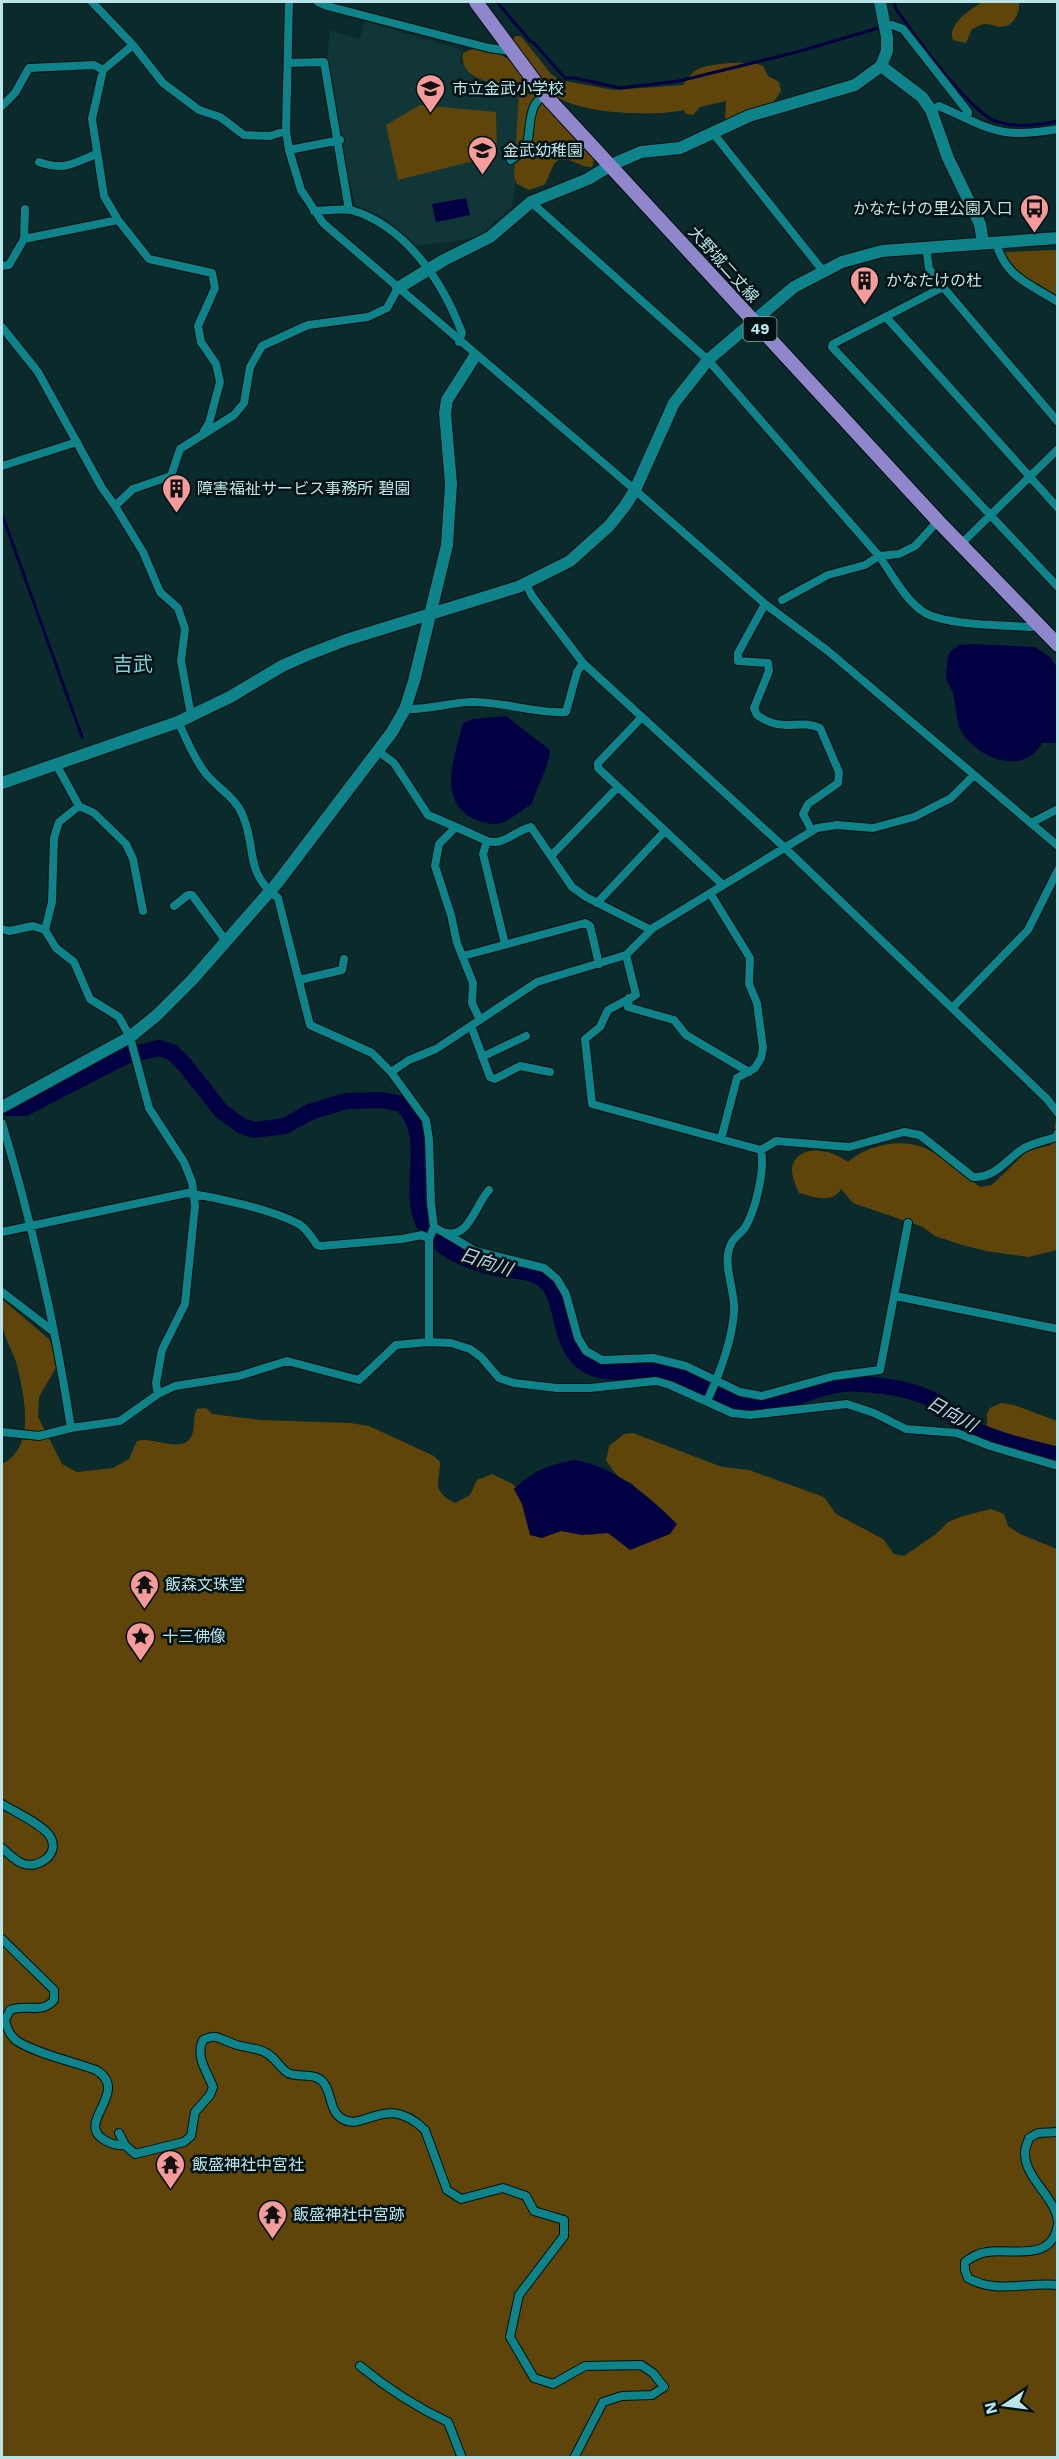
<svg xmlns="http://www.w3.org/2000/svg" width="1059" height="2459" font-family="'Work Sans','Noto Sans JP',sans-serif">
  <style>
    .built { fill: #103638 }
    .green { fill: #60450a }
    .water { fill: #000042 }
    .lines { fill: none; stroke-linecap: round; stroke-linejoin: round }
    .stream { stroke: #000042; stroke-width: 3 }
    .river { stroke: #000042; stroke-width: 16 }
    .street-casing { stroke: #041011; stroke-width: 10 }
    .secondary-casing { stroke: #041011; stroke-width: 14 }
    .primary-casing { stroke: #041011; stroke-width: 16 }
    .street { stroke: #0e838a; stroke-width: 8 }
    .secondary { stroke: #0e838a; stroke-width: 12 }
    .primary { stroke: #8f86cb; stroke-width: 14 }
    .labels { text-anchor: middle; stroke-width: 5; stroke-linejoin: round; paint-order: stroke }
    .shield { fill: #001113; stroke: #82a5a8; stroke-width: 1.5 }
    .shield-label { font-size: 15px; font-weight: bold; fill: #b9e5e8 }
    .poi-label { font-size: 16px; fill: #b9e5e8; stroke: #001113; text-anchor: start }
    .street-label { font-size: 16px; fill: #b9e5e8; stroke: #001113 }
    .water-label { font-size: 18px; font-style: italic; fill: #c2d0e9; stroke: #001113 }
    .quarter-label { font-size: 20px; fill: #75d6dd; stroke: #001113 }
  </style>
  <rect width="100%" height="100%" fill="#0a2a2c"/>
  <path class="built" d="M364,21L462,50L459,63L529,86L512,207L477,238L416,246L404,234L383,218L355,205L342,149L327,58L330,30L360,39Z"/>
  <path class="green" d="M982,2H1019C1020,12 1014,27 1001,27C996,27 992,24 986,24C981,24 977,27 972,29L966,43L953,40C947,24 970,10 982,2Z
    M515,36H520L524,40L551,74L559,80L614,90L683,85C687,80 691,73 696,70C709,63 751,60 763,66L768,76L779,82L781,91L773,103L730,120L725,118L726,101L700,107L693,115L686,114L684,110C654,117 576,114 553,94C537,81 525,60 512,43Z
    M472,49L499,54L514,62L594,160L592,167C581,169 565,152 555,163C550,169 549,179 544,185L529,190L517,184L514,176L519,93L514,86C494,84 459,80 463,53Z
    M420,105L496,112L497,155L398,180L386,125Z
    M1057,250V298L1040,285L1017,275L1003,254L1006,252Z
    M1057,1115V1250L1028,1257L986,1251L962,1245L935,1236L923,1227L853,1203L841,1189C833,1204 813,1197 799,1193C795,1184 788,1169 795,1160C807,1143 835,1152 848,1162C867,1145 902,1137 927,1149C945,1158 963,1175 980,1187L992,1185L1027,1151L1051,1145Z
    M2,1299L50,1340L57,1366L39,1397L38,1417L62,1464L77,1472L113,1468L129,1459L137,1441C154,1436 181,1454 191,1437C196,1429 192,1418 197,1409L206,1408L212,1414L260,1420L350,1423L369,1426L434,1456L440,1462C440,1483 430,1490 455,1503L470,1495L477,1480L492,1474L511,1483L563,1528L584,1532L591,1535L597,1534L645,1501L632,1483L619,1478L606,1461L609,1446L624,1434L633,1433L722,1467L749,1470L824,1497L836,1514L883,1539L894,1554L904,1556L936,1534L948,1522L963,1516L991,1509L1004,1514L1008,1526L1020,1534L1057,1549V2457H2V1464C37,1448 24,1392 16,1362C12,1350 3,1335 2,1323C1,1315 2,1307 2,1299Z
    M1001,1403L1014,1405L1057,1421V1454L1009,1438L987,1426V1414L990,1408Z"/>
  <path class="water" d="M466,198L470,215L436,222L432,204Z
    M972,644L1035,647L1051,658L1057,668V743H1042C1024,776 979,759 962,733C956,723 956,705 953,693C951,687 946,682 946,676C946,669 948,660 949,653L959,645Z
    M506,716L550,750C549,768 537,785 532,804C522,810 512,819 501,823C492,826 482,822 474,819C436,800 455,755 463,723L473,719Z
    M575,1460C615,1467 649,1496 677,1524L670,1534L630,1550L608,1533L582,1535L561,1531L542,1538L530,1535L522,1504L514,1489C535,1470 547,1465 575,1460Z"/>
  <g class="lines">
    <path class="stream" d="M497,2L530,41L534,43L565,78H575L620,88L679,81L797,52L878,28
      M894,2L896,9C914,34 970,114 998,122C1017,128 1038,125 1058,121
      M2,514L82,737"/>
    <path class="river" d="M2,1105L8,1108H25L126,1056L159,1048L172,1052L185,1065L222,1112L242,1126L254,1130L285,1126L310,1112L346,1101L381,1100L402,1104C439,1142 398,1198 432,1236C449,1255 476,1264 500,1269C515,1271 532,1271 544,1280C567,1299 555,1348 589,1366C613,1378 640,1367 665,1373C697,1380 729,1408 763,1405C790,1403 815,1387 842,1384C860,1382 883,1386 901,1389C913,1392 928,1396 939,1403C948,1409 953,1419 963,1424C987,1438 1030,1448 1058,1455"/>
    <defs>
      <path id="street" d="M92,2L133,45L163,83L199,110L220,117L244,135L270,136L286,131
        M289,2L286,131L289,150L301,190L323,223L635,490L765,604L738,653V661L768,663L769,671L754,708L757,715C784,734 796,718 820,728L839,772L838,783L808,804L803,814L812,831
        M318,2L327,6L489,48L511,51
        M885,27L892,25L903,29L968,112L967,118
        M288,63L324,62L349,210
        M2,106L15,93L29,68L94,65L103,70
        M931,110L939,106C960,115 982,128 1005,132C1022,135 1041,132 1058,129
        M713,133L823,271
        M289,150L340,140
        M511,160C536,144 525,133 533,109C534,104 540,98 544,94
        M39,162C65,171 72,164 96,154
        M531,202L708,360L879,556C892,574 904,598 922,611C943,626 1005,625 1032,627L1035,624
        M314,211C325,211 340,208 351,210C406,226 443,282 462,333L459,342
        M118,220L149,259L212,273L215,288L198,326L201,342L216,364L220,382L209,423L204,431
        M24,239L25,209
        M996,243C1006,278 1030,284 1058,302
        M926,246L929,269L943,287
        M2,266L9,265L24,239L118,220L104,196L92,119L103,70L133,45
        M886,317L1058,508
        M2,327L38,372L102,488L115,506L133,489L171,476L180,449L234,415L244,403L250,367L262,346L308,325L368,317L387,308L398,288
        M1058,422L943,287L833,344L832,347L1058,587
        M2,466L77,442
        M115,506L143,552L160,592L178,608L185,629L181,661L191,715
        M961,544L1058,449
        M526,584L532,596L583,663
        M782,600L828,575L865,565L879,556L899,554L915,546L938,521
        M765,604L828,651L1058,846
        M405,709C428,710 448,703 470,702C503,701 534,714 566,712L577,672L583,663L785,848L1047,1099L1058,1113
        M642,717L598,763V768L723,885
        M378,751L394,763L428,815L456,827L439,844L435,866L451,915L457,943L473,983L472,1003L480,1020
        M56,764L79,806L94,813L126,844L133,859L143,911
        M1031,823L1058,809
        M456,827L487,841L483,854L505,944
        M487,841C504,846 514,831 531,827L572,887L586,897L651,930
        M551,856L618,787
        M710,893L750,958L749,984L757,1003L763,1048L761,1058L755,1068L737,1078L721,1139
        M597,903L665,831
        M174,906L188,895H192L226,941
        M2,929L9,931L33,926L45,930L56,948L74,962L90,999L119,1017L130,1037L149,1108L184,1162L192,1182L195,1206L185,1304L162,1350L156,1383L158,1394
        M45,930L52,902L54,838L59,822L79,806
        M626,955L636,995L608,1010L600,1027L585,1039L592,1104L761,1150C765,1170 756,1208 746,1226C742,1233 734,1237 731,1244C721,1264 736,1291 734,1312C732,1341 719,1375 707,1401
        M463,956L585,923L590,926L599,964
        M299,980L342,970L344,959
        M629,998L628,1007L674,1020L686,1035L749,1072
        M952,1008L1028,930L1058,870
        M471,1026L490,1077L495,1079L520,1066L550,1072
        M482,1057L526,1036
        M391,1072L409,1060L436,1049L537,982L626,955L653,928L817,828L837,825L873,828L914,817L951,798L973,776
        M2,1123C32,1223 55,1324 71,1428
        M761,1150L776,1141L849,1147L904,1132L920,1135L973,1177C995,1178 1005,1161 1021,1150C1031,1143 1045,1141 1056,1137L1058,1133
        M434,1227C438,1229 443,1233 447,1233C469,1238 477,1202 489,1190
        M2,1232L187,1193C219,1198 271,1209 299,1224C307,1229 312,1238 317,1245L321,1246L402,1239L422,1235L429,1239
        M445,1233L475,1251L544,1268L557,1279L566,1294L578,1338L586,1351L602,1360L653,1358L686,1366L740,1392L762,1396L834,1376L880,1370L908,1223
        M2,1292L54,1332
        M895,1296L1058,1329
        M429,1342L451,1343L470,1349L481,1357L499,1378L514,1383L557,1388H590L656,1381L670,1385L732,1413L750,1415L847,1404L874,1413L906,1429L957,1433L990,1446L1058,1466
        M2,1432L39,1436L71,1428L120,1421L158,1394L175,1386L239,1376L287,1361L359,1380L396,1345L429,1342V1239L434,1227L431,1203L429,1139L426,1120L391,1072L372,1053L310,1025L278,898C244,872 257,850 243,816C236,798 219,789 207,775C194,760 187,739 178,722
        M2,1804C13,1811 46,1826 51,1838C59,1855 39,1868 24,1864C16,1862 9,1854 2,1848
        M2,1939L54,1990V2000C41,2015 26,2003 10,2010L5,2020C7,2029 10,2036 17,2041C35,2053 74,2062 96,2070C131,2091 76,2122 103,2139C110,2144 116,2146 125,2145L135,2154L184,2142L191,2136L195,2112L210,2095L213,2087C207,2071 195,2057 203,2040C207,2038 211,2036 216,2037C223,2039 230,2043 237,2045C247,2048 260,2048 268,2054C276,2059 280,2068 288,2073C298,2078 314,2072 323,2082C332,2092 329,2110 341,2118C364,2134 385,2091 425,2130L447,2190L461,2199L503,2188L526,2196L534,2211L564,2220V2236L519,2295L510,2337L534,2378L553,2384L585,2366L641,2365L653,2373L664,2387L652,2395L622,2396L603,2402L574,2458
        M1058,2132L1038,2133L1029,2138C1028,2142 1025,2148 1025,2152C1024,2178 1054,2195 1058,2221
        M119,2133L125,2145
        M1058,2224C1052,2263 1013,2248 987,2252C978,2253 972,2257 965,2262V2270L968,2278C995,2294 1027,2282 1058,2285
        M360,2366C388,2389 416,2407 448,2422L462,2458"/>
      <path id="secondary" d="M881,66L922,97L931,110L948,158L980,224L983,243
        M398,288L444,260L490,237L531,202L588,179L611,165L641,152L680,148L749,116L855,85L881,66L887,51V37L880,2
        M2,783L178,722L230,697L282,666L307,655L346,640L518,587L570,561L609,526L625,506L635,490L674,403L708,360L794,287L842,262L882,251L1058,238
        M2,1107L130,1037L157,1015L192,980L278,882L392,732L405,709L414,681L447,545L451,484L445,413L447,400L475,356"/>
      <path id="primary" d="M476,2L544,94L938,521L1058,645"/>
    </defs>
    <use href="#street" class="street-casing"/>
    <use href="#secondary" class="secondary-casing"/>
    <use href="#primary" class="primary-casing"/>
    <use href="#street" class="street"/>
    <use href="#secondary" class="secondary"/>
    <use href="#primary" class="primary"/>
  </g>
  <defs>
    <symbol id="school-pin" viewBox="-11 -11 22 30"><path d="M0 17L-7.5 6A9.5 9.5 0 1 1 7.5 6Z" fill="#f59b99" stroke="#001113"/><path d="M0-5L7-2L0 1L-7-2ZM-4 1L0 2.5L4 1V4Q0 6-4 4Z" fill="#111"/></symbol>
    <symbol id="bus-pin" viewBox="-11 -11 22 30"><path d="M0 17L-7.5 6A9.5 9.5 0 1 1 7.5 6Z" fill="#f59b99" stroke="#001113"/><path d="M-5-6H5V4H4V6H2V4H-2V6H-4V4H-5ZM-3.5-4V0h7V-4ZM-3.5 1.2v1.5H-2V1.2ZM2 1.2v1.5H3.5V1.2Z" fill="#111"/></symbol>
    <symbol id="building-pin" viewBox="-11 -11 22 30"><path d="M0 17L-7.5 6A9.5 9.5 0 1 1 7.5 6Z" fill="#f59b99" stroke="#001113"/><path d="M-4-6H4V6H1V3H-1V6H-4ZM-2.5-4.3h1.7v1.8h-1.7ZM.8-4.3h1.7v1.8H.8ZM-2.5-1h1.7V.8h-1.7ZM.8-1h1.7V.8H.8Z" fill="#111"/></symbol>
    <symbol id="temple-pin" viewBox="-11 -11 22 30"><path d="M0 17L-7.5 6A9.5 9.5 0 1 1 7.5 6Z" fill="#f59b99" stroke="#001113"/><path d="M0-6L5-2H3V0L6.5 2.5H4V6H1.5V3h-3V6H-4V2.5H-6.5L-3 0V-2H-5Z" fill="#111"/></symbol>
    <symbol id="sight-pin" viewBox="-11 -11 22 30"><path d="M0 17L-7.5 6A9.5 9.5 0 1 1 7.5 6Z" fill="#f59b99" stroke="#001113"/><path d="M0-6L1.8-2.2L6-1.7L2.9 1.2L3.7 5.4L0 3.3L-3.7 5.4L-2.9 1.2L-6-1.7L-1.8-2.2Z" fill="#111"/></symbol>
  </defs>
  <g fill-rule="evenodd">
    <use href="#school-pin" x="414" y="72" width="33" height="45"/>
    <use href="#school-pin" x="466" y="134" width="33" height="45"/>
    <use href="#bus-pin" x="1018" y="192" width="33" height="45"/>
    <use href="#building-pin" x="848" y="264" width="33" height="45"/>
    <use href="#building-pin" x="160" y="472" width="33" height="45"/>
    <use href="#temple-pin" x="128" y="1568" width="33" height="45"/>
    <use href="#sight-pin" x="124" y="1620" width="33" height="45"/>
    <use href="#temple-pin" x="154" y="2148" width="33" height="45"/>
    <use href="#temple-pin" x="256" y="2198" width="33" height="45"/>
  </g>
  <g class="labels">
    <rect class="shield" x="743.5" y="317" width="33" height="24" rx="4.5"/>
    <g class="shield-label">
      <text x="760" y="334">49</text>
    </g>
    <g class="poi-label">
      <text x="452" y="94">市立金武小学校</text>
      <text x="503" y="156">金武幼稚園</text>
      <text x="1013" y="214" text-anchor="end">かなたけの里公園入口</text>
      <text x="886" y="286">かなたけの杜</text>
      <text x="197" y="494">障害福祉サービス事務所 碧園</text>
      <text x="165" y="1590">飯森文珠堂</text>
      <text x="162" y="1642">十三佛像</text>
      <text x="192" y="2170">飯盛神社中宮社</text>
      <text x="293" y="2220">飯盛神社中宮跡</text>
    </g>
    <g class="street-label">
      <text transform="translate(724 264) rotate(48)" y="6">大野城二丈線</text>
    </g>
    <g class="water-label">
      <text transform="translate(486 1262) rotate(18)" y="6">日向川</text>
      <text transform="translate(952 1414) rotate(29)" y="6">日向川</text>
    </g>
    <g class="quarter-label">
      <text x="133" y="671">吉武</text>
    </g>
  </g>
  <rect width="1059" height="2459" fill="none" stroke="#b9e5e8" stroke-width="6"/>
  <g transform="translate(1005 2405) rotate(257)" stroke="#001113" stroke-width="4.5" paint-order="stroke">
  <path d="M0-4.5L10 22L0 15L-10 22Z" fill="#b9e5e8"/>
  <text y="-9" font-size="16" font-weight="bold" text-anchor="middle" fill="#b9e5e8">N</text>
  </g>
</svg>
